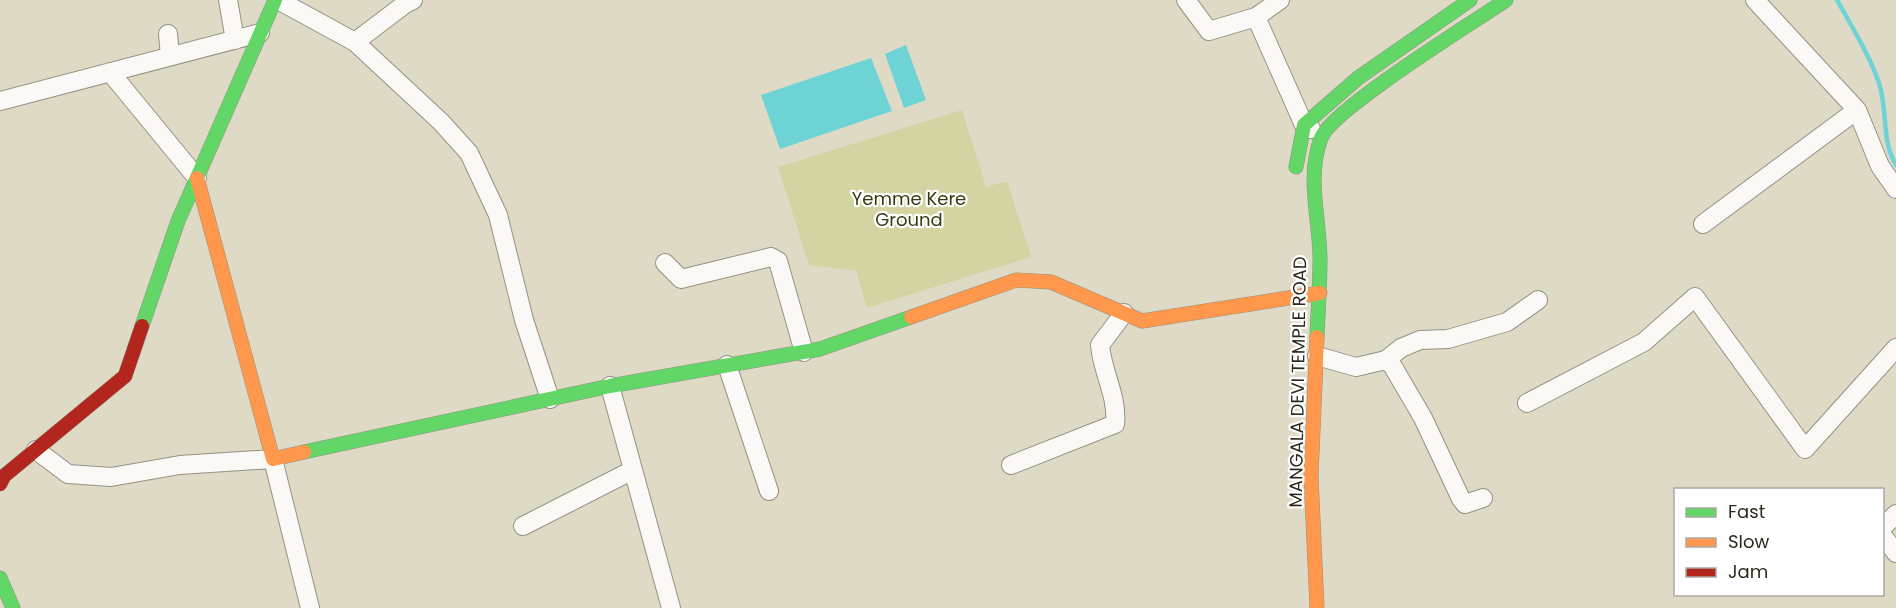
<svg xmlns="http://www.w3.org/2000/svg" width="1896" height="608" font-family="Poppins,sans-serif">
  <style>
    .green { fill: #d3d4a2 }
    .water { fill: #6ed3d5 }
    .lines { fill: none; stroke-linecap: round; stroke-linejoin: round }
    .stream { stroke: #6ed3d5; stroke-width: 4.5 }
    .street-casing { stroke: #959282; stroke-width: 20 }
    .fast-casing { stroke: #959282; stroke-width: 15 }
    .slow-casing { stroke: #959282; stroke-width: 15 }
    .jam-casing { stroke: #959282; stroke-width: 15 }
    .street { stroke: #faf9f6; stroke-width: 18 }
    .fast { stroke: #63d668; stroke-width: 14 }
    .slow { stroke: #ff974d; stroke-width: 14 }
    .jam { stroke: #b3261e; stroke-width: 14 }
    .labels { text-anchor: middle; stroke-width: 4.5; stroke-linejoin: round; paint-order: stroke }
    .park-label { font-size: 18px; fill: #373910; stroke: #fff }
    .street-label { font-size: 18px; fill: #2c291b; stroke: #fff }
  </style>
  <rect width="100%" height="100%" fill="#dedac6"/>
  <path class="green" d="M962,110L986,187L1007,181L1031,257L867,308L856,271L809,265L778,167Z"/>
  <path class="water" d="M906,45L926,100L904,108L885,54Z
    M871,58L892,111L780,149L761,95Z"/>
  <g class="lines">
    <path class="stream" d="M1837,0C1852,27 1869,54 1879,83C1888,110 1881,141 1896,165"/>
    <defs>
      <path id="street" d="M228,0L235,40
        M278,0L355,42L405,4L413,0
        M1186,0L1209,31L1256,17L1304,125L1311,129
        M1755,0L1857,110L1880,166L1896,189
        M1256,17L1280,0
        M168,34L170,56
        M355,42L441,122L469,153L498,215L524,320L550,399
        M110,72L197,178
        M0,101L260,33
        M1703,224L1857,110
        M665,263L681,279L771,257L778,261L804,352
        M1317,356L1356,367L1386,360L1401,348L1420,340L1448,339L1507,322L1538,300
        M1386,360L1392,365L1423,418L1461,499L1465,504L1483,498
        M727,365L769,491
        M610,386L671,608
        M1527,403L1644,342L1695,297L1805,449L1896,348
        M36,450L68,474L111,477L180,465L273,459L310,608
        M1011,465L1115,424C1118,396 1102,372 1100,345L1124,313
        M523,526L633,470
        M1882,528L1896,514
        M1882,535L1896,553"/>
      <path id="fast" d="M1296,167L1304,125L1358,78L1470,0
        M142,326L178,221L275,0
        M1317,337C1318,311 1320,285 1320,260C1320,218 1306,179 1321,138C1331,110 1474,22 1506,0
        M304,452L610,386L820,349L911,317
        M0,578L13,608"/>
      <path id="slow" d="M197,178L273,459L304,452
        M911,317L1016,280L1051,282L1142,321L1320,293
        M1317,337L1311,476L1317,608"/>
      <path id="jam" d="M0,484L4,476L125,376L142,326"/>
    </defs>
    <use href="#street" class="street-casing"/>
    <use href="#fast" class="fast-casing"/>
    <use href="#slow" class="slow-casing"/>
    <use href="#jam" class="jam-casing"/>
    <use href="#street" class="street"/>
    <use href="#fast" class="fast"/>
    <use href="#slow" class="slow"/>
    <use href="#jam" class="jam"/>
  </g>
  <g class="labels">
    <g class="park-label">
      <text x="909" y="205">Yemme Kere<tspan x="909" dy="21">Ground</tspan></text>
    </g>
    <g class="street-label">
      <text transform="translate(1298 382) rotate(-89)" y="6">MANGALA DEVI TEMPLE ROAD</text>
    </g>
  </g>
  <rect x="1674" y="488" width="210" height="108" fill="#ffffff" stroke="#aba9a4" stroke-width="1.5"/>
  <rect x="1686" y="508" width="30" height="9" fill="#63d668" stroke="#aba9a4" stroke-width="1.5"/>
  <text x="1728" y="518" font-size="18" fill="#2c291b">Fast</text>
  <rect x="1686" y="538" width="30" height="9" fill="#ff974d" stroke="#aba9a4" stroke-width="1.5"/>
  <text x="1728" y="548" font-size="18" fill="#2c291b">Slow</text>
  <rect x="1686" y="568" width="30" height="9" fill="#b3261e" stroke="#aba9a4" stroke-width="1.5"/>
  <text x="1728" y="578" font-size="18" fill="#2c291b">Jam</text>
</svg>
